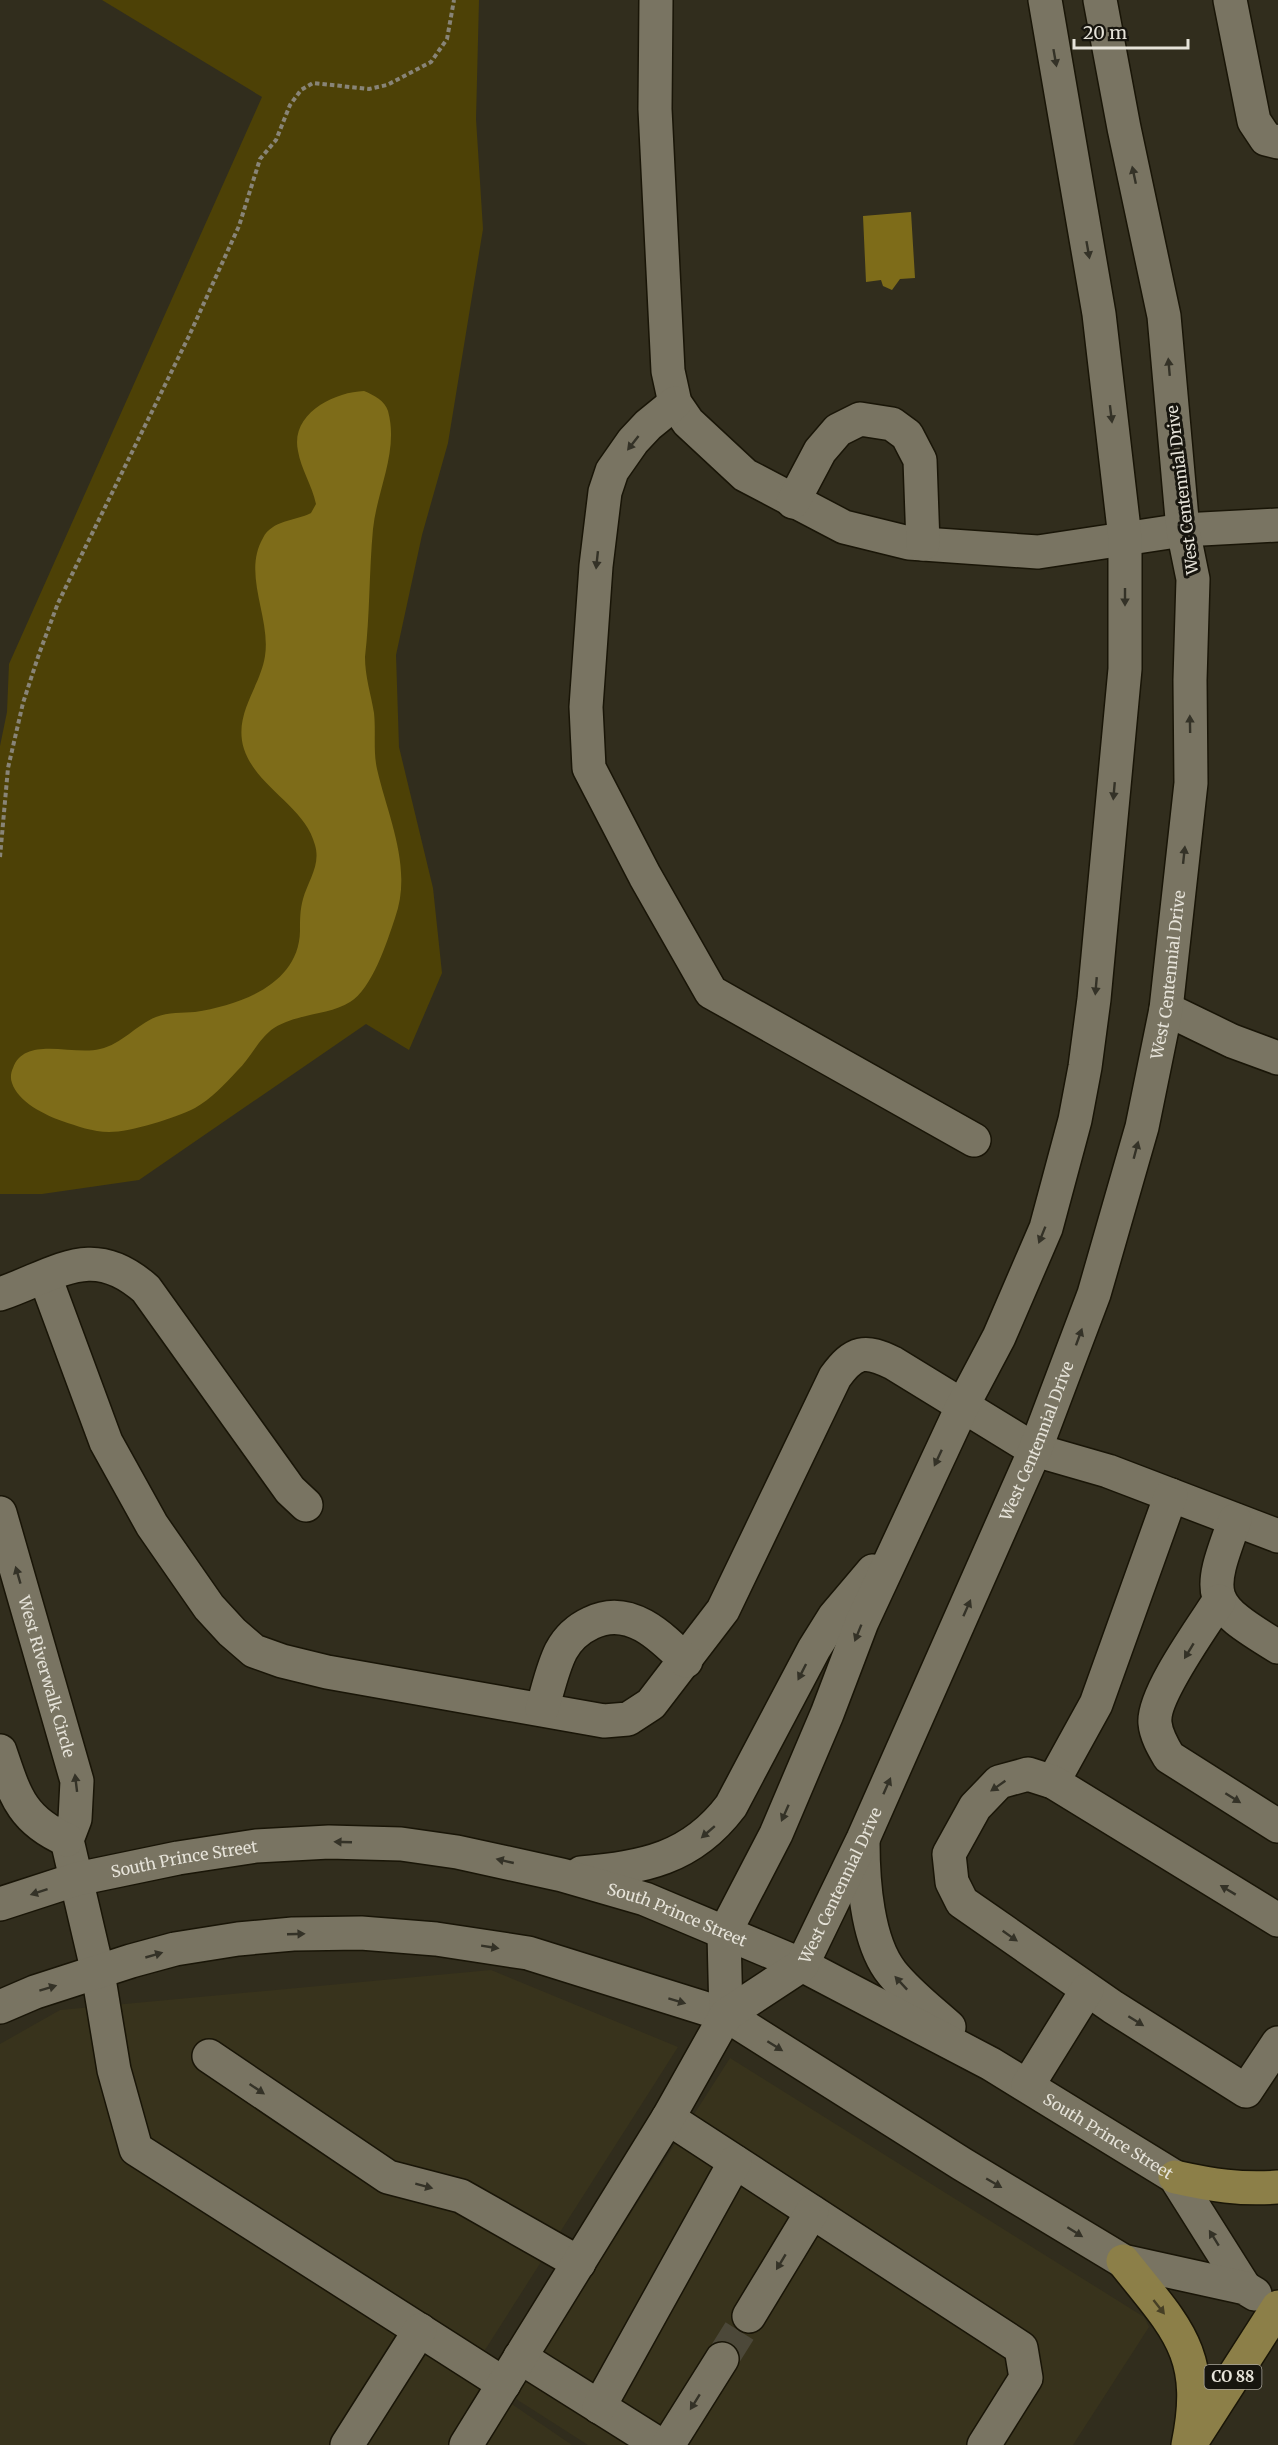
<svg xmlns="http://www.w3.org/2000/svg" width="1278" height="2445" font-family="Merriweather,serif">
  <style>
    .built { fill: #38331c }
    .green { fill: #4d4106 }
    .water { fill: #7e6c19 }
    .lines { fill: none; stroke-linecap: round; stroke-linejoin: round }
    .minor-tunnel { stroke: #4c4839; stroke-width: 33; stroke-dasharray: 33 16; stroke-linecap: butt }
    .minor-casing { stroke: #191507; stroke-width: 36 }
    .major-casing { stroke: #191507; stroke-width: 36 }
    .path { stroke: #888477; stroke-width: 4; stroke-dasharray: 4.5 3; stroke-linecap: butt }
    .minor { stroke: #797462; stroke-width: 33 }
    .major { stroke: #8c7f48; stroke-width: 33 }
    .oneway { fill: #343227 }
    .oneway2 { fill: #463f25 }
    .labels { text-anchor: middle; stroke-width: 6; stroke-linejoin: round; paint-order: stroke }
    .shield { fill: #17150e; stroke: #a8a59c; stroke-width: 1.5 }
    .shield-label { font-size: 15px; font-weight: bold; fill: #e6e3d9 }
    .street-label { font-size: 16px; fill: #e6e3d9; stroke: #17150e }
  </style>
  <rect width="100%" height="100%" fill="#312d1d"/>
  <path class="built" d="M491,1970L678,2047L469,2375L572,2445H0V2044L60,2010Z
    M730,2058L1144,2317L1149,2327L1073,2445H588L513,2397Z"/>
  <path class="green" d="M102,0H479L476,119L483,229L448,443L422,535L396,655L399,747L433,888L442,973L409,1050L366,1024L139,1180L42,1194H0V746L7,712L9,664L262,97Z"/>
  <path class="water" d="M911,212L915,278L900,279L892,290L883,286L881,280L866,282L863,216Z
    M364,391C374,395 385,401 388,411C399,451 377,490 373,529C369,572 370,615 365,657C365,677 371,694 374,713C376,731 373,751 377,769C388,817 413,868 395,918C387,942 372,989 350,1002C330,1015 298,1013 274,1028C259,1038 250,1059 237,1071C225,1084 211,1099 195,1108C175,1118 131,1132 109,1132C93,1132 77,1126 62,1121C45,1115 18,1102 12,1083C10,1078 11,1072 13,1068C25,1035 73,1056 100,1049C122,1044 136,1025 156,1017C168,1012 183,1013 195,1012C241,1005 299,984 300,931C300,919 300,910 303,899C308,881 321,865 315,845C305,806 257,788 244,749C233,714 260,688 265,656C271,617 242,574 263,538C272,520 295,521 311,513L316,504C312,485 301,469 298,451C290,414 334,392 364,391Z"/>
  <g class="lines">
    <path class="minor-tunnel" d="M722,2359L749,2316"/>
    <defs>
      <g id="minor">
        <path d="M656,0L655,109L668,371L675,403L688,422L745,475L844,527L909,543L1038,552L1183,530L1278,525"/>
        <path d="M1230,0L1254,121L1266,139L1278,142"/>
        <path d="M675,403L648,425L633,441L612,471L605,492L596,566L586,707L589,768L645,876L711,992L974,1140"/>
        <path d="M793,502L820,451L838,430L860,419L892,424L907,435L920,460L923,544"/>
        <path d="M1166,1009L1232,1041L1278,1058"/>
        <path d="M45,1277L106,1442L152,1525L209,1607L232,1632L254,1651L282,1661L327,1672L604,1721L628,1719L651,1704L723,1610L835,1377C854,1351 865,1349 893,1363L1035,1450L1108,1471L1278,1536"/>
        <path d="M0,1294C58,1274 92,1241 146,1289L290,1490L306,1505"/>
        <path id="s1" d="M0,1513L77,1781L75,1819L67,1840L98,1973L114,2070L136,2149L504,2384"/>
        <path d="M1235,1520C1206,1598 1206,1603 1278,1647"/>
        <path d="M1219,1601C1203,1626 1152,1696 1155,1723C1156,1735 1163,1747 1169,1757L1278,1826"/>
        <path d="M542,1709C548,1690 552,1669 561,1651C568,1638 578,1629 591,1623C629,1604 661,1636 686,1661"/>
        <path d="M0,1751C15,1795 21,1820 67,1840"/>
        <path d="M1053,1782L1096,1704L1171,1495"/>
        <path d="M863,1842C863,1880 867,1942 892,1973C908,1993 930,2010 949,2027"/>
        <path d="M581,1873C644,1867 691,1859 731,1806L814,1649L834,1617L873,1571"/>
        <path id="s2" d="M0,1904L77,1879L178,1858L256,1846L329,1842L401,1844L457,1852L562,1875L645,1899L802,1965L991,2064L1175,2177L1245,2288"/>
        <path d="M1278,1920L1053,1782L1028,1774L999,1782L975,1807L949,1854L952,1882L962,1902L1113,2007L1246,2091L1278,2043"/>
        <path d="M0,2007L35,1992L131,1961L175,1949L238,1939L293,1934L361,1933L436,1939L528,1953L726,2015L962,2164L1123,2261L1245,2288L1255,2294"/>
        <path d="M726,2015L724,1934L776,1834L827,1714L862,1622L963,1405L999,1337L1046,1228L1075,1120L1085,1067L1094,999L1125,669V538L1099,314L1045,0"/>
        <path d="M209,2056L388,2177L461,2196L579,2263"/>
        <path d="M1028,2085L1087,1990"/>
        <path d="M668,2118L1021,2348L1026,2378L984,2445"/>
        <path d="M749,2316L812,2212"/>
        <path d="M520,2357L660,2445"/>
        <path d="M599,2407L735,2162"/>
        <path d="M347,2445L420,2330"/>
        <path id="s3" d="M466,2445L668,2118L726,2015L802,1965L863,1839L1035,1450L1094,1294L1142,1127L1166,1009L1191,783L1190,680L1193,579L1183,530L1164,316L1124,128L1100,0"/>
        <path d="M668,2445L722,2359"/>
      </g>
      <path id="major" d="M1175,2177C1211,2185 1241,2190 1278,2187
        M1123,2261C1177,2329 1207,2353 1188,2445
        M1194,2438L1278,2307"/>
    </defs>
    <use href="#minor" class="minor-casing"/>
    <use href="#major" class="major-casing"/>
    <path class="path" d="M0,857L8,768L23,703L39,654L58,603L189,336L239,226L260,159L276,140L290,105L301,90L313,83L369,89L387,85L431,62L447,39L454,0"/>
    <use href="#minor" class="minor"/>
    <use href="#major" class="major"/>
  </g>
  <defs><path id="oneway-solid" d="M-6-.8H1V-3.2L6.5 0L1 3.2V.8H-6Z" transform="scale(1.5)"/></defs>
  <g class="oneway">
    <use href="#oneway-solid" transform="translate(1055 58) rotate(80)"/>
    <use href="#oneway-solid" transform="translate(1134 175) rotate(-102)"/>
    <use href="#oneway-solid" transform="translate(1088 250) rotate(80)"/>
    <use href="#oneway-solid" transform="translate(1169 367) rotate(-95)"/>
    <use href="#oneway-solid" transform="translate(1111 414) rotate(83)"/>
    <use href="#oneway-solid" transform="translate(633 443) rotate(128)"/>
    <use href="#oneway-solid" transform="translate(597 560) rotate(96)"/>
    <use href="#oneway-solid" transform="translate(1125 597) rotate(90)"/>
    <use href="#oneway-solid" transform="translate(1190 724) rotate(-91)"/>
    <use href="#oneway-solid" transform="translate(1114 791) rotate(95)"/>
    <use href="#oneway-solid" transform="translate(1184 855) rotate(-84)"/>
    <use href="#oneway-solid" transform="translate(1096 986) rotate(95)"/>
    <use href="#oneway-solid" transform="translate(1136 1150) rotate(-75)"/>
    <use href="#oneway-solid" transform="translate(1042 1235) rotate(112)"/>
    <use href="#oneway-solid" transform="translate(1079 1337) rotate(-70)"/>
    <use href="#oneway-solid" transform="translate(938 1458) rotate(115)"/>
    <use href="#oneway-solid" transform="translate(18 1575) rotate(-106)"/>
    <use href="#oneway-solid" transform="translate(967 1608) rotate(-66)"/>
    <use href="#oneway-solid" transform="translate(858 1633) rotate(112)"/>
    <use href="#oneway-solid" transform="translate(1189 1651) rotate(121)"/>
    <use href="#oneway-solid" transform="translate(802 1672) rotate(117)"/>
    <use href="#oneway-solid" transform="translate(76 1783) rotate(-97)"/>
    <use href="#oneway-solid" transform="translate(887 1786) rotate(-66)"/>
    <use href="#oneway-solid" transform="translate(998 1786) rotate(145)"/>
    <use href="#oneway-solid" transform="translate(1233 1798) rotate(32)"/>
    <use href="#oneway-solid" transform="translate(785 1813) rotate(114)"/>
    <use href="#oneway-solid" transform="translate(708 1832) rotate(139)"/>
    <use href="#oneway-solid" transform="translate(343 1842) rotate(-178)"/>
    <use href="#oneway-solid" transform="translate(505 1861) rotate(-167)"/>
    <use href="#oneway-solid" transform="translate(1228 1890) rotate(-149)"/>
    <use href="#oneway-solid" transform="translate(39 1892) rotate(162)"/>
    <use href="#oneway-solid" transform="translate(296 1934) rotate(-2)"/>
    <use href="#oneway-solid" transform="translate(1010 1936) rotate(35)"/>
    <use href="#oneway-solid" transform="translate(490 1947) rotate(9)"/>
    <use href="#oneway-solid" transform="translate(154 1955) rotate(-16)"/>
    <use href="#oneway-solid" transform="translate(901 1983) rotate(-133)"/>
    <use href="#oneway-solid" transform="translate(48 1988) rotate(-17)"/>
    <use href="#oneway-solid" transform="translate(677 2001) rotate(17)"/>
    <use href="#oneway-solid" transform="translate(1136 2021) rotate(32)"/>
    <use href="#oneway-solid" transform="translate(775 2046) rotate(32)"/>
    <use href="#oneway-solid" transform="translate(257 2089) rotate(34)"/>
    <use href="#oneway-solid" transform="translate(994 2183) rotate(30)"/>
    <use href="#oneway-solid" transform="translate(424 2186) rotate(15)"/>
    <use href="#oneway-solid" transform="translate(1075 2232) rotate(32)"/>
    <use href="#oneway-solid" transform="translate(1214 2238) rotate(-122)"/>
    <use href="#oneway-solid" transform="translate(781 2262) rotate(121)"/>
    <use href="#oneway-solid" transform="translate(695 2402) rotate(122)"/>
  </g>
  <use class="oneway2" href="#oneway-solid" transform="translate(1159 2307) rotate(52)"/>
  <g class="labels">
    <rect class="shield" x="1204.5" y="2365" width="57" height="24" rx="4.5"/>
    <g class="shield-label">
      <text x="1233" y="2382">CO 88</text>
    </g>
    <g class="street-label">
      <text transform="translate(1182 490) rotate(-97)" y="6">West Centennial Drive</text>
      <text dy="6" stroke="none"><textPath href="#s3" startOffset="1654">West Centennial Drive</textPath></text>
      <text dy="6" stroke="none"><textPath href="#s3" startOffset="1168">West Centennial Drive</textPath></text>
      <text dy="6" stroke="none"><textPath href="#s1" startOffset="170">West Riverwalk Circle</textPath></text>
      <text dy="6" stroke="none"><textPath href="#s2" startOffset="190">South Prince Street</textPath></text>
      <text dy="6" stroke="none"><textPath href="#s3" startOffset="682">West Centennial Drive</textPath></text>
      <text dy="6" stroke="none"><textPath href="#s2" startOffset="694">South Prince Street</textPath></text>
      <text dy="6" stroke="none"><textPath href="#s2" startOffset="1180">South Prince Street</textPath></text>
    </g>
  </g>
  <path d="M1074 39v9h114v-9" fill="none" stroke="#e6e3d9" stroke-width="3"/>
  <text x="1083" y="39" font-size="18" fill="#e6e3d9" stroke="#17150e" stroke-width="4.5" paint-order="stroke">20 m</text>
</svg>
